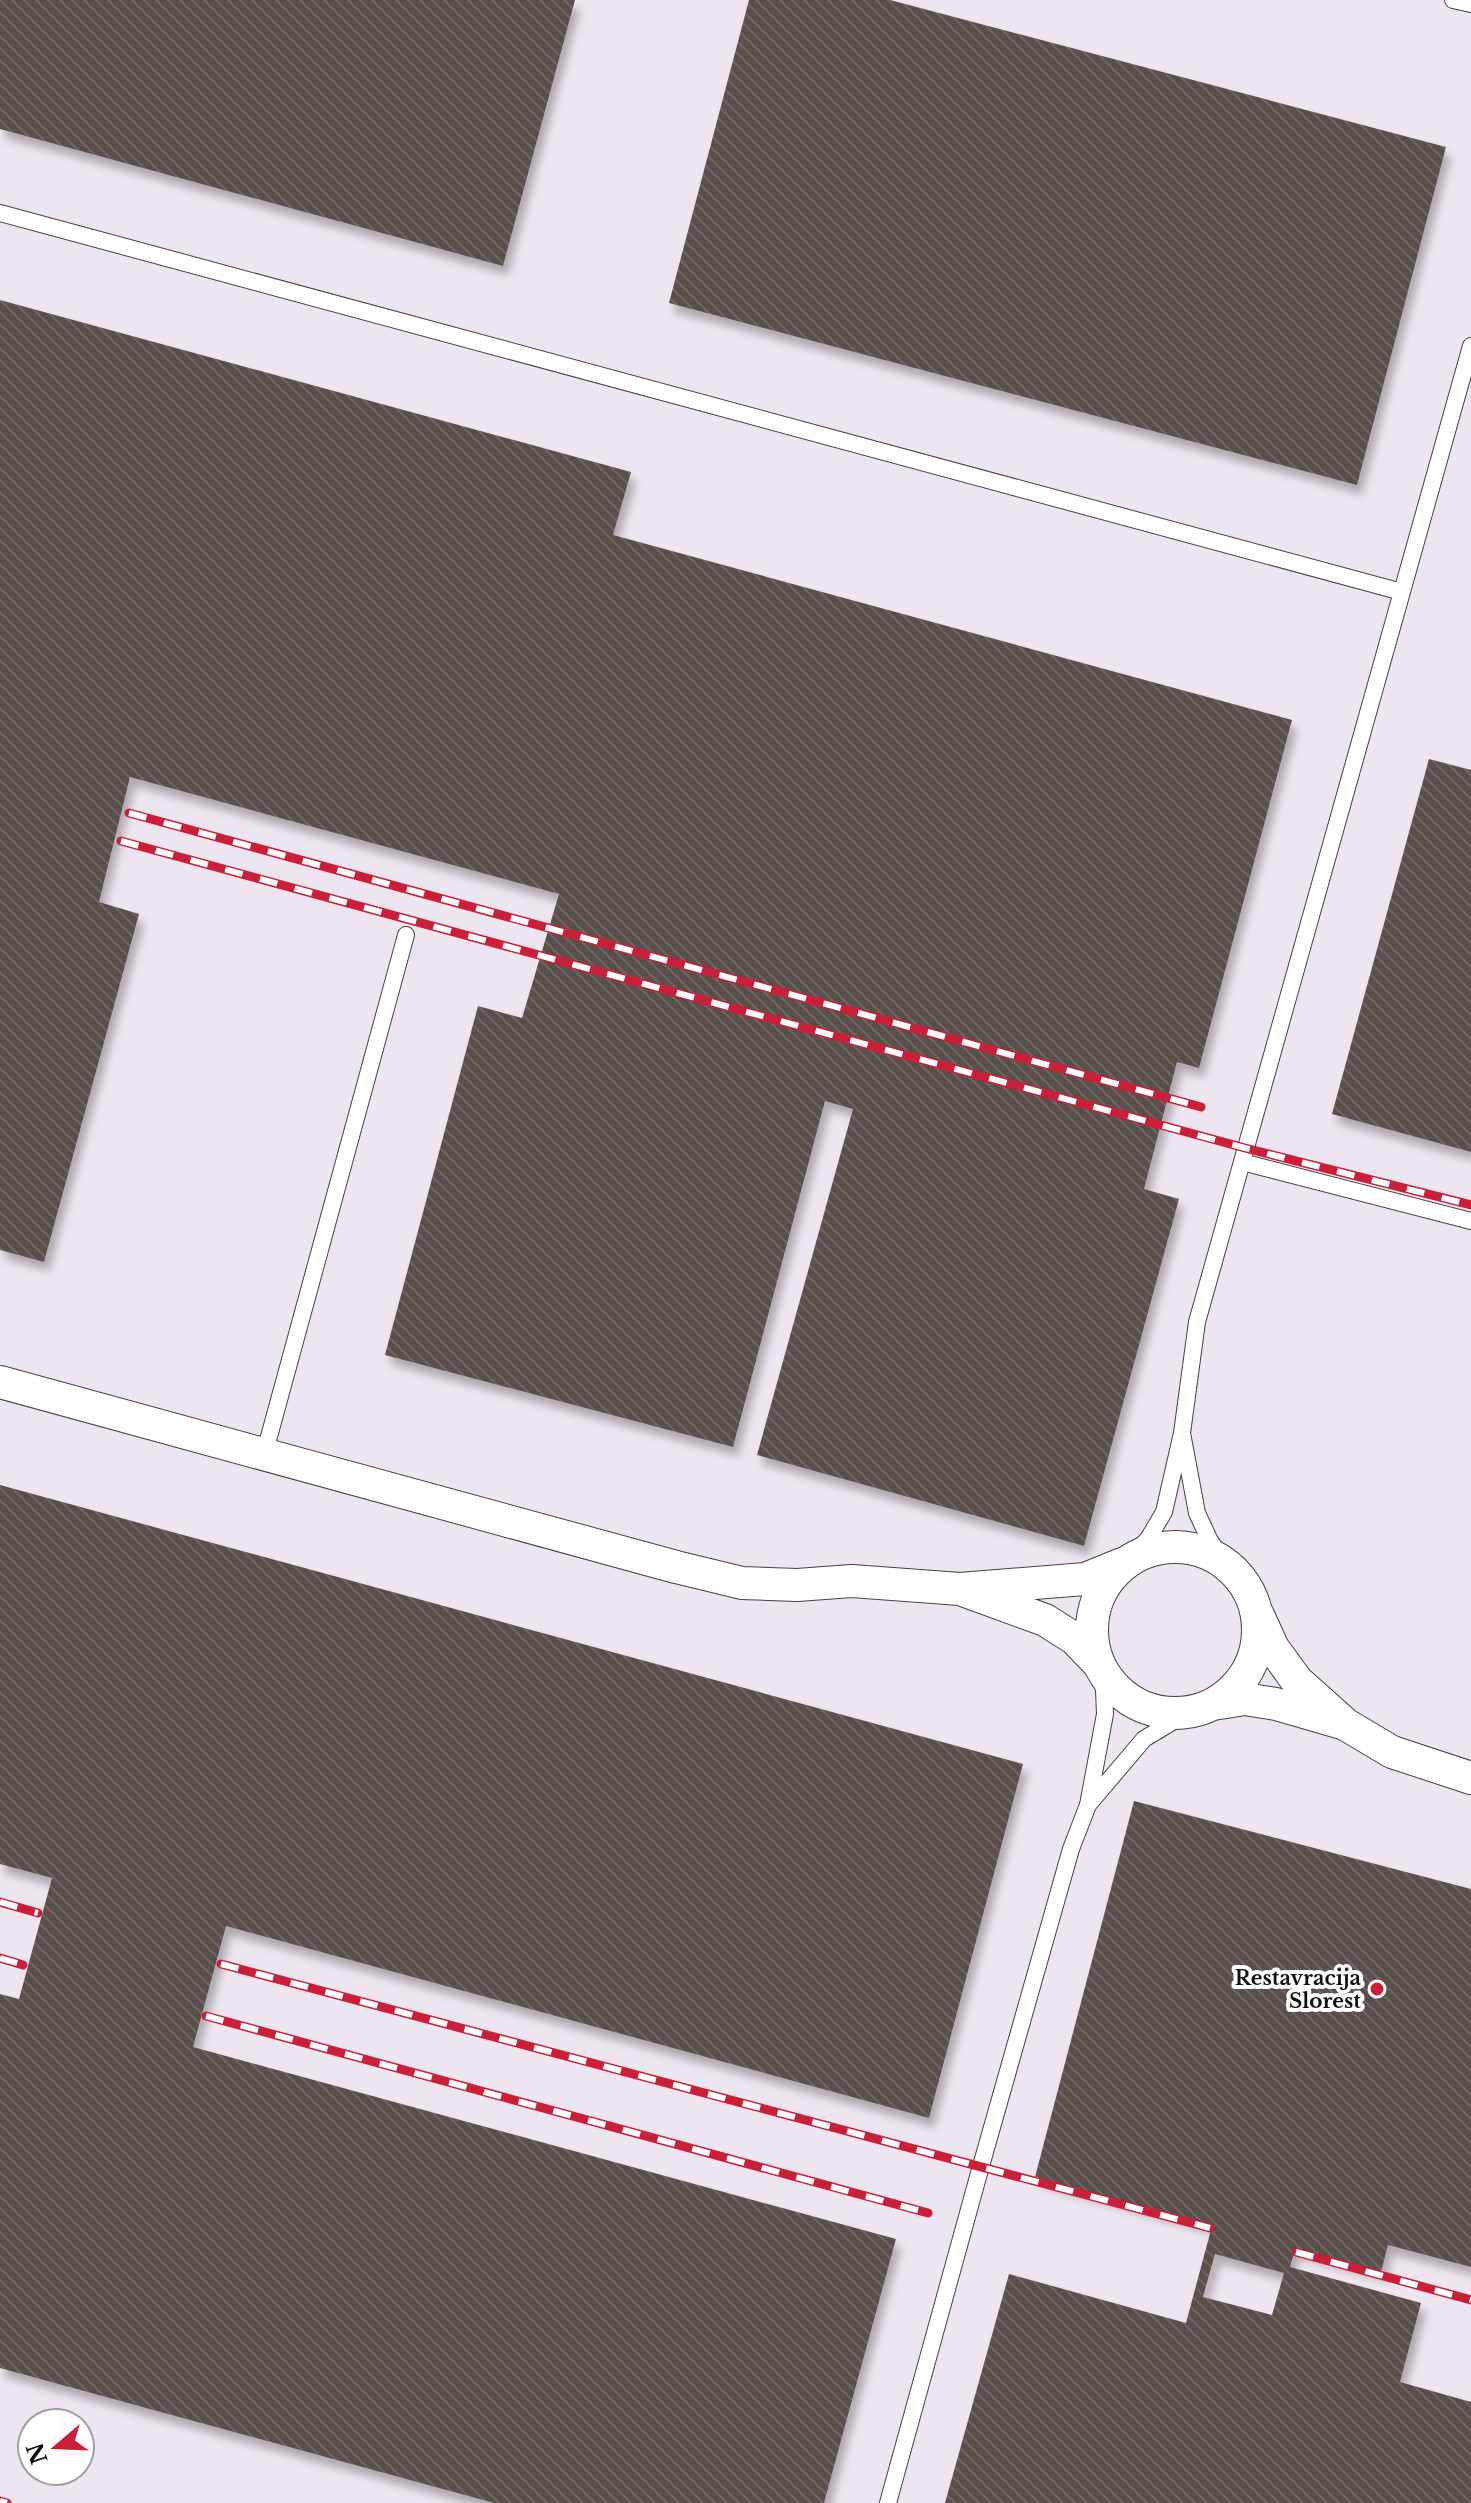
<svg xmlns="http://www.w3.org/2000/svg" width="1471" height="2503" font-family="'Libre Baskerville',serif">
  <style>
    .industrial { fill: #ede5ef; fill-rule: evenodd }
    .building { fill: url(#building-back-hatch); fill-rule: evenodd; filter: url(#shadow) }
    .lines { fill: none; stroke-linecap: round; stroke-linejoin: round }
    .lane-casing { stroke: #434343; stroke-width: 18 }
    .street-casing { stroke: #434343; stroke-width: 34 }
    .lane { stroke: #fff; stroke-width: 16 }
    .street { stroke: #fff; stroke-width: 32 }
    .rail-casing { stroke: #cb1e39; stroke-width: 9 }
    .rail { stroke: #fff; stroke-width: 6; stroke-dasharray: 18; stroke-linecap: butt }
    .poi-dot { fill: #cb1e39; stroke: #fff; stroke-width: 3 }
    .labels { text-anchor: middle; stroke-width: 8; stroke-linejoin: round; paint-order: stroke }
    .poi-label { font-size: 20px; font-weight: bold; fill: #101010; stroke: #fff; text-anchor: end }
  </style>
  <defs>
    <pattern id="building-back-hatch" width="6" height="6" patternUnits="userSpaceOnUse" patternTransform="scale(2)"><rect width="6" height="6" fill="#5a504c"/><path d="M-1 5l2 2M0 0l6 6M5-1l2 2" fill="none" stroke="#6d6561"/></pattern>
    <filter id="shadow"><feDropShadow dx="5" dy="9" stdDeviation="4" flood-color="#0004"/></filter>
  </defs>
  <rect width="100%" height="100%" fill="#fffcf4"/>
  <path class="industrial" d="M0,0H1471V2503H0ZM32,2423H80V2471H32Z"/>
  <path class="building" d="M0,0H575L503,266L0,129Z
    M749,0H890L1446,147L1357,485L669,303Z
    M0,300L631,472L613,535L1292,720L1199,1068L1177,1062L1144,1189L1179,1199L1084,1546L757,1455L853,1109L825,1101L733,1447L385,1355L478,1006L522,1018L559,894L130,777L99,902L139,914L44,1262L0,1250Z
    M1429,759L1471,770V1152L1332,1114Z
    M0,1485L1023,1764L929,2118L226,1926L193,2047L896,2239L824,2503H494L0,2368V1994L19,1999L52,1878L0,1864Z
    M1134,1801L1471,1889V2267L1388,2245L1381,2272L1295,2249L1290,2267L1421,2303L1400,2382L1471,2402V2503H945L1009,2274L1186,2323L1212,2226L1035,2177ZM1215,2254L1284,2273L1272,2315L1203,2297Z"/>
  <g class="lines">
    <defs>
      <path id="lane" d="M1453,0L1471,4
        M0,213L1402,592
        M1242,1162L1471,1221
        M1182,1433L1197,1322L1471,346
        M264,1455L406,935
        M1125,1563L1148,1539L1164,1512L1182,1433L1197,1513L1210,1541L1226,1564
        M1097,1662L1104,1690L1105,1714L1088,1805L1144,1739L1187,1713
        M888,2503L981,2166L1071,1849L1088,1805"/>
      <path id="street" d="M0,1382L676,1567L742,1583L797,1585L852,1581L960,1589
        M1092 1630a83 83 0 1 1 166 0a83 83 0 1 1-166 0Z
        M1097,1662L1075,1639L1045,1620L960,1589L1085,1579L1122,1564
        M1213,1704L1245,1699L1276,1704L1345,1724L1297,1681L1273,1648L1258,1615
        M1345,1724L1392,1752L1471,1778"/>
    </defs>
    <use href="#lane" class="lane-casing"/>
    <use href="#street" class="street-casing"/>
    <use href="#lane" class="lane"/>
    <use href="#street" class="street"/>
    <defs>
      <path id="rail" d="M129,813L1201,1107
        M121,841L1245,1148L1471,1205
        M0,1902L38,1913
        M0,1958L23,1965
        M221,1964L1210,2228
        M206,2016L928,2213
        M1296,2252L1471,2300
        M0,2501L7,2503"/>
    </defs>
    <use href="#rail" class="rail-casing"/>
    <use href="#rail" class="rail"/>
  </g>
  <circle class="poi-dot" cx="1377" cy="1989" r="8"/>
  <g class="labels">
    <g class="poi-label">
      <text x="1361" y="1985">Restavracija<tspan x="1361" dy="23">Slorest</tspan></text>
    </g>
  </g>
  <g transform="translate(56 2447) rotate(251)"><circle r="38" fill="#ffffff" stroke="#9f9f9f" stroke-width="2"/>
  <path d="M0-6L14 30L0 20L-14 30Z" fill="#cb1e39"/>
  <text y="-12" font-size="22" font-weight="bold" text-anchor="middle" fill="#101010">N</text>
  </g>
</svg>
